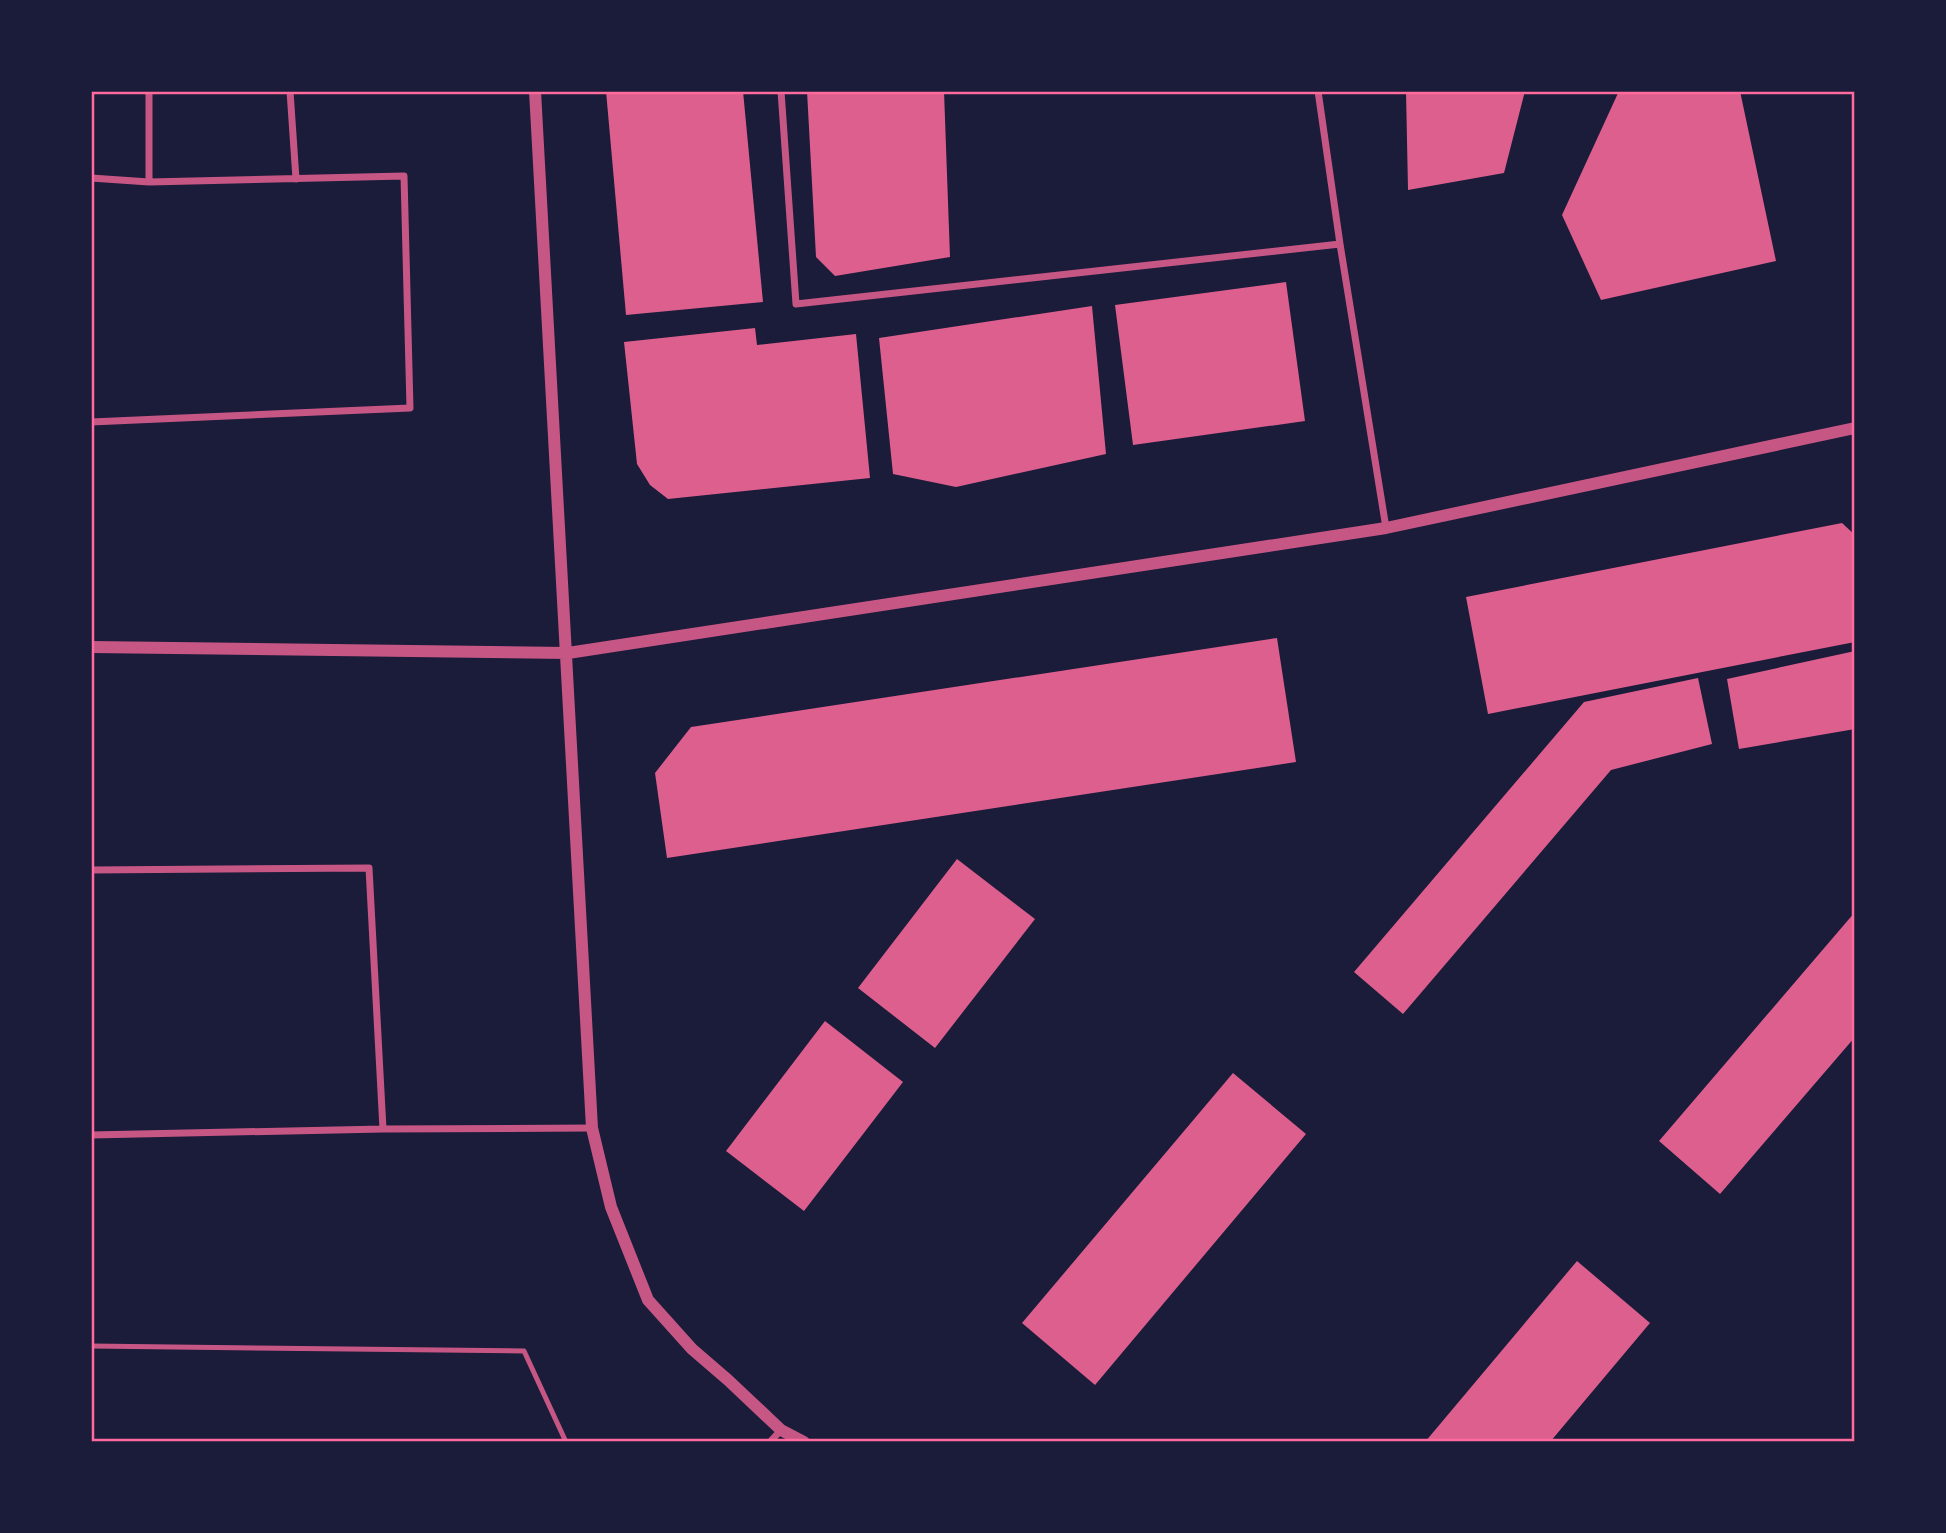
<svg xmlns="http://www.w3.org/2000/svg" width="1946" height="1533" font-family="Barlow,sans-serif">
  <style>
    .building { fill: #dd5f8e }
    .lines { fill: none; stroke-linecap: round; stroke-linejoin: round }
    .service { stroke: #c65784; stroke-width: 5 }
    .minor { stroke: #c65784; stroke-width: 7 }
    .tertiary { stroke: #c65784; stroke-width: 12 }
    .neatline { fill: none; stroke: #ff6b9d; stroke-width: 2.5 }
  </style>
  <rect width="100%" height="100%" fill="#1b1b3a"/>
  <path class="building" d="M606,91H743L763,302L626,315Z
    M807,91H944L950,257L835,276L816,257Z
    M1406,91H1525L1504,173L1408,190Z
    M1619,91H1740L1776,261L1601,300L1562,215Z
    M1286,282L1305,421L1133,445L1115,305Z
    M1092,306L1106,454L956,487L893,474L879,338Z
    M755,328L757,345L856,334L870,478L668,499L650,485L637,464L624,342Z
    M1842,523L1855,535V642L1488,714L1466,597Z
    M1277,638L1296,762L667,858L655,773L691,727Z
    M1855,651V729L1739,749L1727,679Z
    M1698,678L1712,744L1611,770L1403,1014L1354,972L1584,702Z
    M957,859L1035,919L935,1048L858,988Z
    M1855,912V1037L1720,1194L1659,1141Z
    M825,1021L903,1082L804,1211L726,1151Z
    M1233,1073L1306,1134L1095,1385L1022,1323Z
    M1577,1261L1650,1323L1550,1442H1425Z"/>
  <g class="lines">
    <path class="service" d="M91,1346L524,1351L566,1442"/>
    <path class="minor" d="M149,91V182
      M290,91L296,179
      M781,91L796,304L1340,244
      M1318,91L1340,244L1386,528
      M91,178L149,182L404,176L410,408L91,422
      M91,870L369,868L383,1129
      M91,1135L383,1129L592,1128
      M770,1442L781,1430"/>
    <path class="tertiary" d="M535,91L592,1128L611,1207L648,1300L692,1349L728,1380L781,1430L804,1442
      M91,647L568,653L1386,528L1855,428"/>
  </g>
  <rect width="1946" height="1533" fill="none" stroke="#1b1b3a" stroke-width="186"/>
  <rect x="93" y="93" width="1760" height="1347" class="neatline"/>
</svg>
